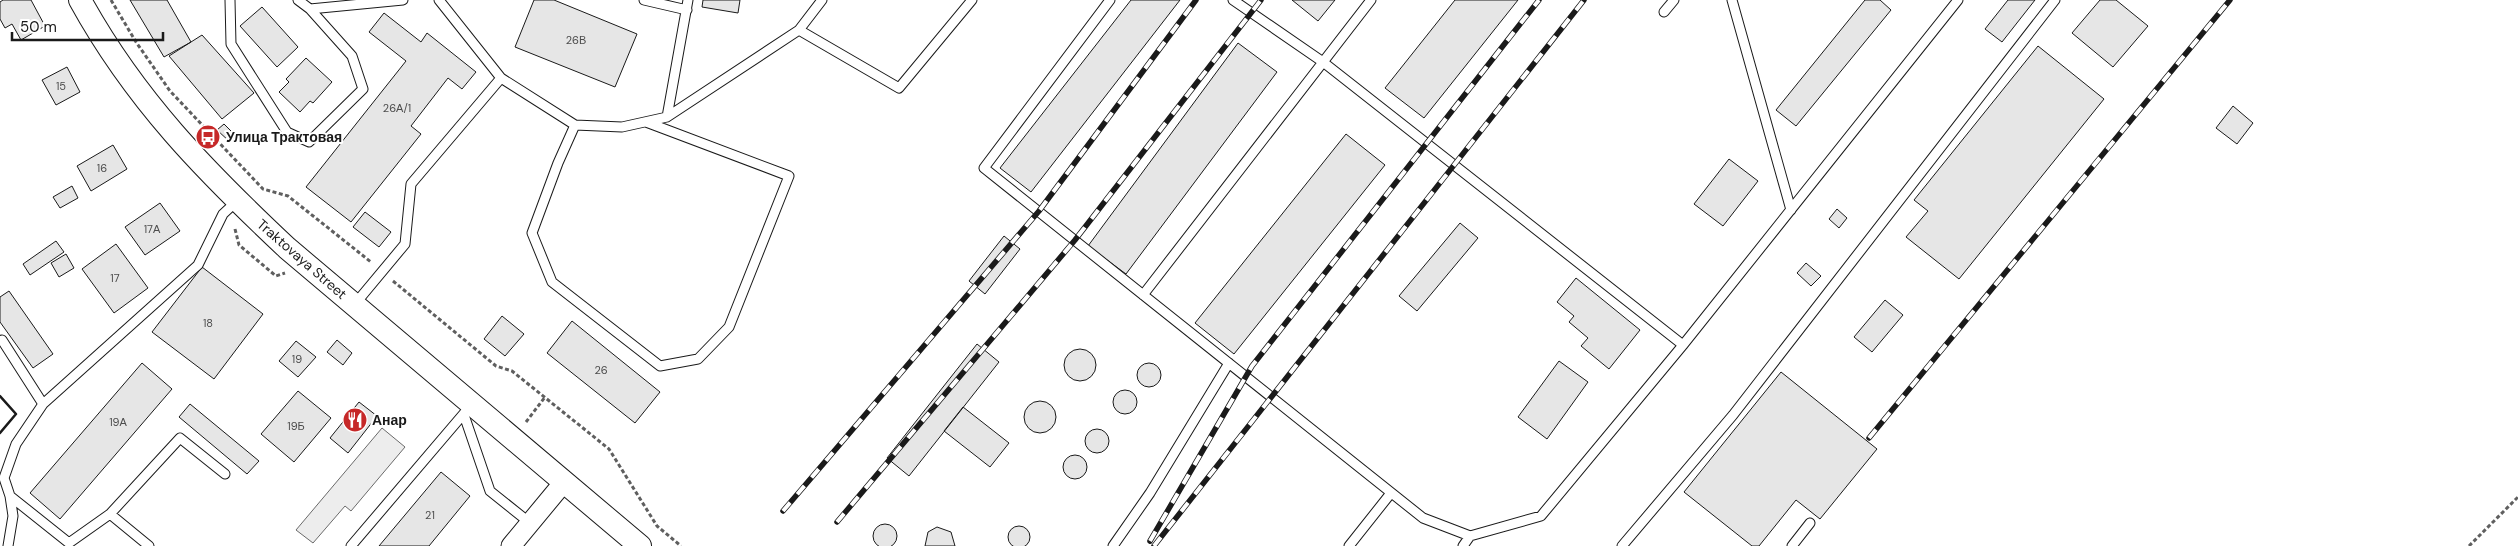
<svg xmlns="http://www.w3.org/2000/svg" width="2518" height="546" font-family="'DM Sans',sans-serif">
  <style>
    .green { fill: #ededed; stroke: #6a6a6a }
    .building { fill: #e6e6e6; stroke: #1a1a1a }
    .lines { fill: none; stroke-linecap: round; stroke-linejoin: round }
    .service-casing { stroke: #1a1a1a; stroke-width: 11 }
    .minor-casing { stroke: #1a1a1a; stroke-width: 21 }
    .tertiary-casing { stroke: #1a1a1a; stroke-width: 24 }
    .path { stroke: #5f5f5f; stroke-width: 3; stroke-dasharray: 4 2.5; stroke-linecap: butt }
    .service { stroke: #fff; stroke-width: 9 }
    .minor { stroke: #fff; stroke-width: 19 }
    .tertiary { stroke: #fff; stroke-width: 22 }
    .rail-casing { stroke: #1a1a1a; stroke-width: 5.5 }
    .rail { stroke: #fff; stroke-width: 4; stroke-dasharray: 11; stroke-linecap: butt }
    .wall { stroke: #1a1a1a; stroke-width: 2.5 }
    .labels { text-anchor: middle; stroke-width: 4; stroke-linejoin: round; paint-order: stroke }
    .number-label { font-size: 11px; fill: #4d4d4d }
    .poi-label { font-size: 14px; font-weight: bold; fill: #1a1a1a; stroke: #fff; text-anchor: start }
    .street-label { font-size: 14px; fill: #1a1a1a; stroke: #fff }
  </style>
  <rect width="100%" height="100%" fill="#fff"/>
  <path class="green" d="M382,428L405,447L351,511L345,506L313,543L296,530Z"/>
  <path class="building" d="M3,0H31L45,26L21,40L12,24L5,28L0,19V2Z
    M130,0H167L191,42L164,57Z
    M534,0H554L637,34L615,87L515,47Z
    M703,0H740L738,13L702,7Z
    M1131,0H1180L1031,192L1000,168Z
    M1292,0H1335L1318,21Z
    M1455,0H1518L1424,118L1385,88Z
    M1865,0H1880L1891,10L1796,126L1776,110Z
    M2008,0H2035L2002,42L1985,29Z
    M2100,0H2116L2148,26L2113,67L2072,33Z
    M262,7L298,47L277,67L240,26Z
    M384,13L421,42L427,33L476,72L462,89L448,78L411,126L421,134L351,222L306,187L406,61L369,32Z
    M202,35L254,93L222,119L169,56Z
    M1238,43L1277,72L1126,274L1088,246Z
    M2038,46L2104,99L1959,279L1906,237L1928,211L1914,200Z
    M306,58L332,82L313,103L310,101L300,112L279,92L289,82L286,79Z
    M67,67L80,92L56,105L42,80Z
    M2233,106L2253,123L2237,144L2216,128Z
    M224,124L236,136L230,142L217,130Z
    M1346,134L1385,165L1234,354L1195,323Z
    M113,145L127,169L91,191L77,166Z
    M1729,159L1758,181L1723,226L1694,204Z
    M72,186L78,198L60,208L53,197Z
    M160,203L180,231L145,255L125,227Z
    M1837,209L1847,218L1839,228L1829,219Z
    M365,212L391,232L379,247L353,227Z
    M1460,223L1478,238L1417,311L1399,296Z
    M1004,236L1020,249L985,294L969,281Z
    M56,241L64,252L30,275L23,264Z
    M116,244L148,288L114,313L82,269Z
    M66,254L74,268L59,277L51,263Z
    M1806,263L1821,276L1811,286L1797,273Z
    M202,267L263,314L214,379L152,332Z
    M1576,278L1640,330L1609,369L1581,346L1588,338L1569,322L1574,316L1557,302Z
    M9,291L53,354L33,368L0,322V297Z
    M1885,300L1903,315L1872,352L1854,337Z
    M502,316L524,334L505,356L484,339Z
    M572,321L660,392L635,423L547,353Z
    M337,340L352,353L343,365L327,352Z
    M296,341L316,357L298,377L279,361Z
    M977,344L999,362L909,476L887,458Z
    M1064 365a16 16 0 1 1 32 0a16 16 0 1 1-32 0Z
    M1559,361L1588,382L1547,439L1518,417Z
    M1137 375a12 12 0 1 1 24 0a12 12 0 1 1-24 0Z
    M142,363L172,389L60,519L30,493Z
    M1781,372L1877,449L1820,519L1796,500L1759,546H1752L1684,492Z
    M1113 402a12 12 0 1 1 24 0a12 12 0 1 1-24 0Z
    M298,391L331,418L294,462L261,434Z
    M1024 417a16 16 0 1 1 32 0a16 16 0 1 1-32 0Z
    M359,402L377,416L348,453L330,438Z
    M190,404L259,461L247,474L179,417Z
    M963,407L1009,443L990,467L944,431Z
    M1085 441a12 12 0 1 1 24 0a12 12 0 1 1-24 0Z
    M1063 467a12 12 0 1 1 24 0a12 12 0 1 1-24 0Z
    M441,472L470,496L429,546H379Z
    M873 536a12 12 0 1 1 24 0a12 12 0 1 1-24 0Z
    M1008 537a11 11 0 1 1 22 0a11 11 0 1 1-22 0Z
    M937,527L951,532L955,546H925L928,532Z"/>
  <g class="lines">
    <defs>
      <path id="service" d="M230,0L231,44L287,132L309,142L363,89L352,56L310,9L298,0
        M439,0L501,78L575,125L622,127L667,117L799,30L822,0
        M644,0L687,10
        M1110,0L984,168L1423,518L1470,536L1541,516L1683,345L1958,0
        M1233,0L1323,62L1683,345
        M1732,0L1791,210
        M310,9L403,0
        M1664,12L1674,0
        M799,30L899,88L972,0
        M667,117L688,0
        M575,125L558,163L532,233L552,282L660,366L698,359L729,327L789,176L646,122
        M1143,295L1371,0
        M355,304L405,244L411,184L501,78
        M2,340L43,404
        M464,415L490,491L530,523
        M225,474L180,438L110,514L69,543L10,496L4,478L16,444L43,404L198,265L223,214L237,201
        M110,514L149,546
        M8,546L13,516L10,496
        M351,546L472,404
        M1113,546L1150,493L1229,363
        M1349,546L1391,493
        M1463,546L1470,536
        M1622,546L1733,415L2055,0
        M1792,546L1810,523"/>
      <path id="minor" d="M511,546L564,482"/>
      <path id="tertiary" d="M80,0C135,100 205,171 287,248L640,546"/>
    </defs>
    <use href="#service" class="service-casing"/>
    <use href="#minor" class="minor-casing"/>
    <use href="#tertiary" class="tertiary-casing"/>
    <path class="path" d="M111,0L136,42L170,91L263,189L288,196L371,262
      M235,229L239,245L276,276L285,273
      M393,281L496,366L512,371L609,449L657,526L681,546
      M526,422L545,397
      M2469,546L2518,497"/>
    <use href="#service" class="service"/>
    <use href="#minor" class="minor"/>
    <use href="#tertiary" class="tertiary"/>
    <defs>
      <path id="rail" d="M1869,438L2230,0
        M783,511L1039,211L1196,0
        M837,522L1075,240L1261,0
        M1150,541L1252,366L1539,0
        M1154,546L1584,0"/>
    </defs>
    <use href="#rail" class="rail-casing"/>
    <use href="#rail" class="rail"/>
    <path class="wall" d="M0,396L16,414L0,433"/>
  </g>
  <defs>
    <symbol id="bus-disc" viewBox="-11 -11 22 22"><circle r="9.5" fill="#c62828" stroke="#fff"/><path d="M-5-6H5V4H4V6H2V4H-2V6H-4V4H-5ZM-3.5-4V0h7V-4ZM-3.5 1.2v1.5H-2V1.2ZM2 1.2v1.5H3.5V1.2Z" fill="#fff"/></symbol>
    <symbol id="restaurant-disc" viewBox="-11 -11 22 22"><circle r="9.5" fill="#c62828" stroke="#fff"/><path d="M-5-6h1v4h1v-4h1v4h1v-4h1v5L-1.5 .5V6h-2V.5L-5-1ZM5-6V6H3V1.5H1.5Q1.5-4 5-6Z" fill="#fff"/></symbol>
  </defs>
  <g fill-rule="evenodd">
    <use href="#bus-disc" x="194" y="123" width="28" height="28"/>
    <use href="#restaurant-disc" x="341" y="406" width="28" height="28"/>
  </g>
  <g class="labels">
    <g class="number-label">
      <text x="576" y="44">26В</text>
      <text x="61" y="90">15</text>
      <text x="397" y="112">26А/1</text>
      <text x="102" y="172">16</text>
      <text x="152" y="233">17А</text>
      <text x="115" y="282">17</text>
      <text x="208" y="327">18</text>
      <text x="297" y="363">19</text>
      <text x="601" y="374">26</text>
      <text x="118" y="426">19А</text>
      <text x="296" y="430">19Б</text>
      <text x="430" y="519">21</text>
    </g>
    <g class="poi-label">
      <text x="226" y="142">Улица Трактовая</text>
      <text x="372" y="425">Анар</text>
    </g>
    <g class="street-label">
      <text transform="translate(302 259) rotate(41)" y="5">Traktovaya Street</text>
    </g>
  </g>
  <path d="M12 32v8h151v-8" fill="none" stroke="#1a1a1a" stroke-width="2.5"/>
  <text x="20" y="32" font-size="15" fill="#1a1a1a" stroke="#ffffff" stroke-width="4" paint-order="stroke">50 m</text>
</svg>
